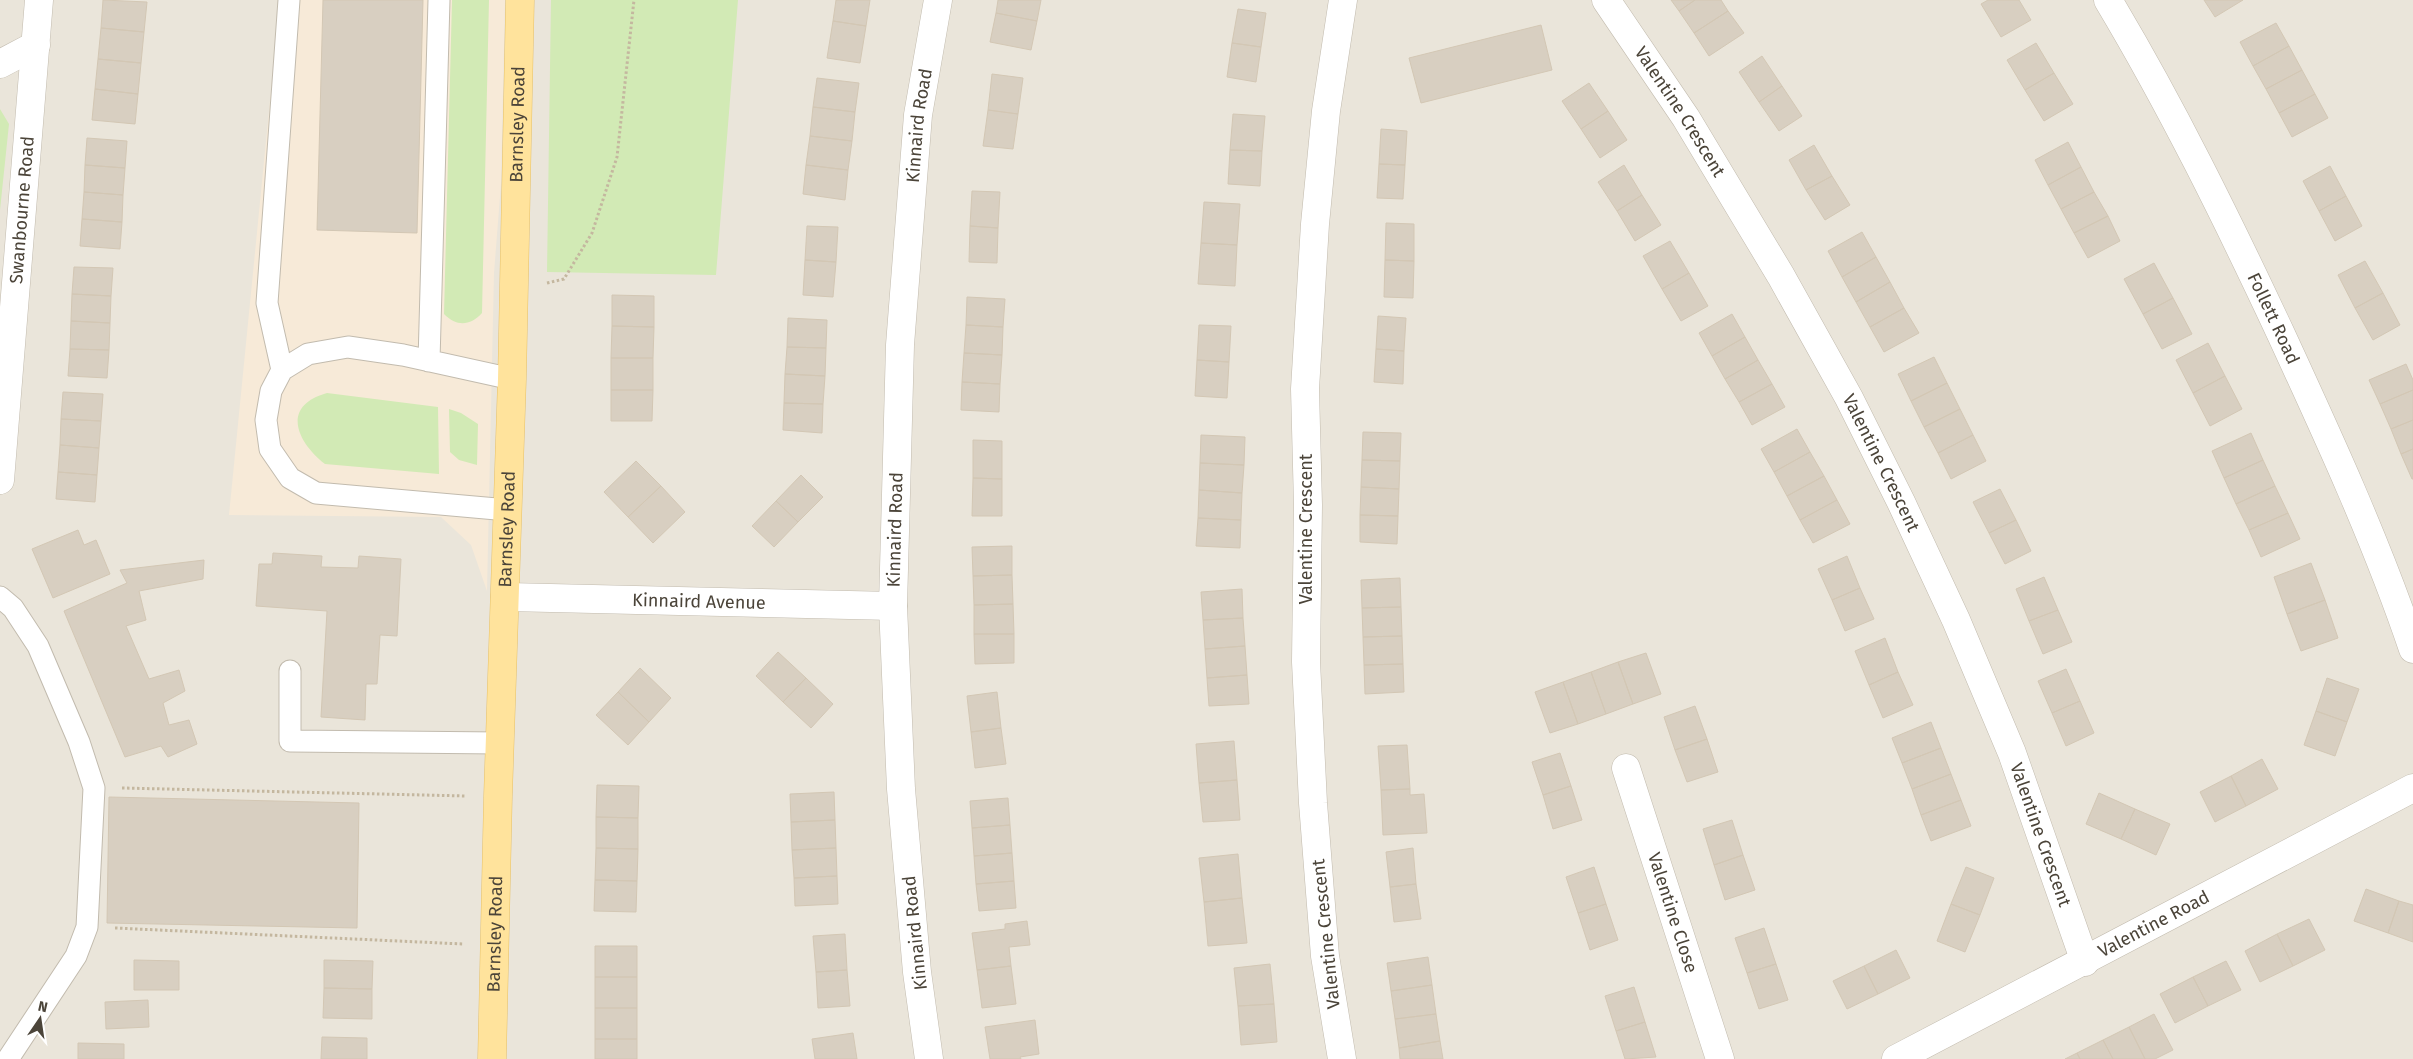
<svg xmlns="http://www.w3.org/2000/svg" width="2413" height="1059" font-family="'Fira Sans',sans-serif">
  <style>
    .residential { fill: #eae5da }
    .commercial { fill: #f7ead8 }
    .green { fill: #d2eab5 }
    .building { fill: #d8cfc1; stroke: #d3c7b4 }
    .lines { fill: none; stroke-linecap: round; stroke-linejoin: round }
    .lane-casing { stroke: #c2bbae; stroke-width: 23 }
    .street-casing { stroke: #c2bbae; stroke-width: 29 }
    .primary-casing { stroke: #e6c16a; stroke-width: 29 }
    .path { stroke: #c4b79f; stroke-width: 3; stroke-dasharray: 2.5 2.5; stroke-linecap: butt }
    .lane { stroke: #fff; stroke-width: 21 }
    .street { stroke: #fff; stroke-width: 28 }
    .primary { stroke: #ffe39c; stroke-width: 28 }
    .labels { text-anchor: middle; stroke-width: 4; stroke-linejoin: round; paint-order: stroke }
    .street-label { font-size: 18px; fill: #4b4439; stroke: #fff }
  </style>
  <rect width="100%" height="100%" fill="#f6f3ec"/>
  <path class="residential" d="M0,0H2413V1059H0Z"/>
  <path class="commercial" d="M280,0H505L501,184L494,273L487,591L471,545L441,517L229,515Z"/>
  <path class="green" d="M452,0H489L482,313C470,326 457,327 444,314Z
    M551,0H738L716,275L547,272Z
    M0,109L9,124L0,210Z
    M327,393L438,407L439,474L325,464C296,441 281,406 327,393Z
    M449,409L461,413L478,424L477,465L459,460L450,452Z"/>
  <path class="building" d="M103,0L147,2L144,32L101,28Z
    M323,0H423L417,233L317,230Z
    M836,0H870L866,26L833,21Z
    M998,0H1041L1037,21L996,13Z
    M1671,0H1695L1679,11Z
    M1695,0H1721L1728,11L1694,33L1679,11Z
    M1988,0H2019L2031,20L2001,37L1981,4Z
    M2204,0H2243L2215,17Z
    M1238,9L1266,13L1261,47L1232,43Z
    M1728,11L1744,33L1709,56L1694,33Z
    M996,13L1037,21L1031,50L990,42Z
    M833,21L866,26L860,63L827,58Z
    M2276,23L2289,46L2253,66L2240,42Z
    M1541,25L1552,70L1421,103L1409,58Z
    M101,28L144,32L141,63L98,59Z
    M1232,43L1261,47L1256,82L1227,77Z
    M2036,43L2054,73L2025,90L2007,60Z
    M2289,46L2302,70L2266,89L2253,66Z
    M1762,56L1782,86L1759,102L1739,72Z
    M98,59L141,63L138,94L95,89Z
    M2302,70L2315,94L2279,113L2266,89Z
    M2054,73L2073,104L2044,121L2025,90Z
    M992,74L1023,78L1018,114L988,110Z
    M817,78L859,83L855,112L813,107Z
    M1589,83L1608,111L1581,129L1562,101Z
    M1782,86L1802,116L1779,131L1759,102Z
    M95,89L138,94L135,124L92,120Z
    M2315,94L2328,118L2292,137L2279,113Z
    M813,107L855,112L852,141L810,136Z
    M988,110L1018,114L1013,149L983,146Z
    M1608,111L1627,140L1600,158L1581,129Z
    M1233,114L1265,116L1262,151L1230,150Z
    M1381,129L1407,131L1405,165L1379,164Z
    M810,136L852,141L848,170L806,165Z
    M87,138L127,141L125,168L85,165Z
    M2068,142L2081,167L2048,185L2035,160Z
    M1814,145L1832,176L1806,190L1789,160Z
    M1230,150L1262,151L1260,186L1228,184Z
    M1379,164L1405,165L1403,199L1377,198Z
    M85,165L125,168L123,195L84,192Z
    M806,165L848,170L845,200L803,194Z
    M1624,165L1642,195L1617,211L1598,182Z
    M2330,166L2346,196L2319,211L2303,181Z
    M2081,167L2094,192L2061,209L2048,185Z
    M1832,176L1850,205L1825,220L1806,190Z
    M972,191L1000,192L998,228L970,226Z
    M84,192L123,195L122,222L82,219Z
    M2094,192L2108,216L2074,233L2061,209Z
    M1642,195L1661,225L1635,241L1617,211Z
    M2346,196L2362,226L2335,241L2319,211Z
    M1204,202L1240,204L1237,245L1201,243Z
    M2108,216L2120,241L2088,258L2074,233Z
    M82,219L122,222L120,249L80,246Z
    M1386,223L1414,224V261L1385,260Z
    M807,226L838,227L836,262L805,260Z
    M970,226L998,228L997,263L969,262Z
    M1862,232L1876,257L1842,277L1828,251Z
    M1670,241L1689,273L1662,289L1643,256Z
    M1201,243L1237,245L1235,286L1198,284Z
    M1876,257L1890,282L1856,302L1842,277Z
    M805,260L836,262L833,297L803,295Z
    M1385,260L1414,261L1413,298L1384,297Z
    M2365,261L2383,293L2355,308L2338,275Z
    M2154,263L2173,298L2143,314L2124,279Z
    M74,267L113,268L111,296L72,294Z
    M1689,273L1708,306L1681,321L1662,289Z
    M1890,282L1904,308L1870,327L1856,302Z
    M2383,293L2400,325L2373,340L2355,308Z
    M72,294L111,296L110,323L71,321Z
    M612,295L654,296V327L612,326Z
    M967,297L1005,299L1003,327L966,325Z
    M2173,298L2192,334L2162,349L2143,314Z
    M1904,308L1919,333L1884,352L1870,327Z
    M1732,314L1745,337L1712,356L1699,333Z
    M1378,316L1406,318L1404,351L1376,349Z
    M788,318L827,320L826,348L787,347Z
    M71,321L110,323L109,350L70,349Z
    M966,325L1003,327L1002,355L964,353Z
    M1199,325L1231,326L1229,362L1197,360Z
    M612,326L654,327L653,358H611Z
    M1745,337L1758,360L1725,379L1712,356Z
    M2208,343L2225,376L2193,393L2176,360Z
    M787,347L826,348L825,376L785,374Z
    M70,349L109,350L107,378L68,376Z
    M1376,349L1404,351L1403,384L1374,382Z
    M964,353L1002,355L1000,384L962,382Z
    M1934,357L1947,383L1911,401L1898,374Z
    M611,358H653V390H611Z
    M1197,360L1229,362L1227,398L1195,396Z
    M1758,360L1772,384L1739,402L1725,379Z
    M2406,364L2413,380V390L2380,404L2369,380Z
    M785,374L825,376L823,404L784,403Z
    M2225,376L2242,409L2210,426L2193,393Z
    M962,382L1000,384L999,412L961,410Z
    M1947,383L1960,409L1924,427L1911,401Z
    M1772,384L1785,407L1752,425L1739,402Z
    M611,390H653L652,421H611Z
    M2413,390V420L2391,429L2380,404Z
    M63,392L103,394L101,421L61,419Z
    M784,403L823,404L822,433L783,430Z
    M1960,409L1973,435L1938,453L1924,427Z
    M61,419L101,421L99,448L60,445Z
    M2413,420V449L2401,454L2391,429Z
    M1797,429L1810,452L1774,472L1761,449Z
    M1363,432L1401,433L1400,461L1362,460Z
    M2251,433L2263,460L2224,478L2212,451Z
    M1201,435L1245,437L1244,465L1200,463Z
    M1973,435L1986,461L1951,479L1938,453Z
    M973,440L1002,441V479L973,478Z
    M60,445L99,448L97,475L58,472Z
    M2413,449V479H2412L2401,454Z
    M1810,452L1824,476L1787,496L1774,472Z
    M1362,460L1400,461L1399,489L1361,487Z
    M2263,460L2275,486L2236,504L2224,478Z
    M636,461L661,486L628,517L604,492Z
    M1200,463L1244,465L1242,493L1199,490Z
    M58,472L97,475L95,502L56,499Z
    M801,475L823,497L798,522L776,501Z
    M1824,476L1837,500L1800,520L1787,496Z
    M973,478L1002,479V516H972Z
    M661,486L685,512L653,543L628,517Z
    M2275,486L2288,513L2249,530L2236,504Z
    M1361,487L1399,489L1398,516L1360,515Z
    M2000,489L2016,520L1989,533L1973,502Z
    M1199,490L1242,493L1241,520L1198,518Z
    M1837,500L1850,524L1813,543L1800,520Z
    M776,501L798,522L774,547L752,526Z
    M2288,513L2300,539L2261,557L2249,530Z
    M1360,515L1398,516L1397,544L1360,542Z
    M1198,518L1241,520L1240,548L1196,546Z
    M2016,520L2031,551L2005,564L1989,533Z
    M78,530L84,545L96,540L110,574L53,598L32,549Z
    M1012,546V575L973,576L972,547Z
    M273,553L322,556L321,567L358,568L359,556L401,559L397,636L380,635L377,684H366L365,720L321,717L327,611L256,606L259,564H272Z
    M1847,556L1860,588L1832,600L1818,569Z
    M204,560L203,579L139,591L146,620L126,626L149,679L179,670L185,691L163,703L169,725L189,720L197,744L168,757L161,746L125,757L64,611L127,583L120,570Z
    M2311,563L2325,600L2287,614L2274,577Z
    M1012,575L1013,604L974,605L973,576Z
    M2044,577L2058,610L2029,621L2016,589Z
    M1400,578L1401,607L1362,608L1361,580Z
    M1860,588L1874,619L1845,631L1832,600Z
    M1242,589L1243,618L1203,620L1201,592Z
    M2325,600L2338,638L2301,651L2287,614Z
    M1013,604L1014,634H974V605Z
    M1401,607L1402,636L1363,637L1362,608Z
    M2058,610L2072,642L2043,654L2029,621Z
    M1243,618L1245,646L1205,649L1203,620Z
    M974,634H1014V663L975,664Z
    M1402,636L1403,664L1364,665L1363,637Z
    M1885,638L1898,672L1869,685L1855,651Z
    M1245,646L1247,675L1207,678L1205,649Z
    M778,652L806,678L783,702L756,676Z
    M1646,653L1661,694L1633,704L1618,662Z
    M1618,662L1633,704L1606,714L1591,672Z
    M1403,664L1404,692L1365,694L1364,665Z
    M640,668L671,698L649,722L618,692Z
    M2066,669L2080,701L2052,713L2038,681Z
    M1591,672L1606,714L1578,724L1563,682Z
    M1898,672L1913,705L1883,718L1869,685Z
    M1247,675L1249,704L1209,706L1207,678Z
    M806,678L833,704L811,728L783,702Z
    M2327,678L2359,689L2347,722L2316,711Z
    M1563,682L1578,724L1550,733L1535,692Z
    M618,692L649,722L628,745L596,715Z
    M997,692L1001,728L971,732L967,696Z
    M2080,701L2094,733L2066,746L2052,713Z
    M1695,706L1707,739L1675,750L1664,717Z
    M2316,711L2347,722L2335,756L2304,745Z
    M1931,722L1941,748L1902,763L1892,738Z
    M1001,728L1006,764L975,768L971,732Z
    M1707,739L1718,772L1687,782L1675,750Z
    M1234,741L1237,780L1199,783L1196,744Z
    M1407,745L1410,789L1381,790L1378,746Z
    M1941,748L1951,774L1912,789L1902,763Z
    M1560,753L1571,786L1543,795L1532,762Z
    M2262,759L2278,789L2246,806L2231,776Z
    M1951,774L1961,800L1921,815L1912,789Z
    M2231,776L2246,806L2215,822L2200,792Z
    M1237,780L1240,820L1203,822L1199,783Z
    M597,785L639,786L638,818L596,817Z
    M1571,786L1582,820L1553,829L1543,795Z
    M1410,789V795L1424,794L1427,833L1383,835L1381,790Z
    M834,792L835,820L791,822L790,794Z
    M2099,793L2135,809L2121,839L2086,824Z
    M109,797L359,803L357,928L107,923Z
    M1008,798L1010,825L972,828L970,801Z
    M1961,800L1971,826L1931,841L1921,815Z
    M2135,809L2170,824L2156,855L2121,839Z
    M596,817L638,818V849L596,848Z
    M835,820L836,848L792,850L791,822Z
    M1732,820L1743,855L1714,865L1703,829Z
    M1010,825L1012,853L974,856L972,828Z
    M596,848L638,849L637,881L595,880Z
    M836,848L837,876L794,878L792,850Z
    M1413,848L1416,884L1390,887L1386,852Z
    M1012,853L1014,881L976,884L974,856Z
    M1238,854L1242,898L1204,902L1199,858Z
    M1743,855L1755,890L1725,900L1714,865Z
    M1594,867L1606,904L1578,913L1566,877Z
    M1966,867L1994,878L1980,915L1951,904Z
    M837,876L838,904L795,906L794,878Z
    M595,880L637,881L636,912L594,911Z
    M1014,881L1016,908L979,911L976,884Z
    M1416,884L1421,919L1394,922L1390,887Z
    M2366,889L2399,901L2388,933L2354,921Z
    M1242,898L1247,943L1208,946L1204,902Z
    M2399,901L2413,905V942L2388,933Z
    M1606,904L1618,940L1590,950L1578,913Z
    M1951,904L1980,915L1965,952L1937,941Z
    M2309,919L2325,950L2293,966L2277,934Z
    M1027,921L1030,945L1009,947L1011,966L977,970L972,933L1005,929V924Z
    M1764,928L1776,964L1747,973L1735,938Z
    M845,934L847,970L816,972L813,936Z
    M2277,934L2293,966L2260,982L2245,951Z
    M595,946H637V977H595Z
    M1896,950L1910,978L1878,994L1864,966Z
    M1428,957L1432,985L1391,991L1387,963Z
    M134,960L179,961V990H134Z
    M324,960L373,961L372,989L324,988Z
    M2226,961L2241,990L2208,1006L2193,977Z
    M1270,964L1274,1004L1238,1006L1234,968Z
    M1776,964L1788,1000L1759,1009L1747,973Z
    M1011,966L1016,1004L982,1008L977,970Z
    M1864,966L1878,994L1847,1009L1833,981Z
    M847,970L850,1006L818,1008L816,972Z
    M595,977H637V1008H595Z
    M2193,977L2208,1006L2175,1023L2160,994Z
    M1432,985L1436,1014L1395,1019L1391,991Z
    M1634,987L1645,1022L1616,1031L1605,996Z
    M324,988L372,989V1019L323,1018Z
    M148,1000L149,1027L106,1029L105,1002Z
    M1274,1004L1277,1042L1241,1045L1238,1006Z
    M595,1008H637V1039H595Z
    M1436,1014L1440,1041L1399,1048L1395,1019Z
    M2154,1014L2173,1050L2155,1059H2145L2129,1027Z
    M1035,1020L1039,1054L1020,1057L1021,1059H990L985,1027Z
    M1645,1022L1656,1057L1625,1059L1616,1031Z
    M2129,1027L2145,1059H2113L2103,1040Z
    M853,1033L857,1059H815L812,1039Z
    M322,1037L367,1038V1059H321Z
    M595,1039H637V1059H595Z
    M2103,1040L2113,1059H2080L2077,1053Z
    M1440,1041L1443,1059H1400L1399,1048Z
    M78,1043L124,1044V1059H78Z
    M2077,1053L2080,1059H2065Z"/>
  <g class="lines">
    <defs>
      <path id="lane" d="M429,361L439,0
        M282,370L267,303L289,0
        M508,510L316,493L290,478L270,449L266,420L271,391L282,370L308,354L348,347L403,355L512,379
        M0,597L13,608L38,646L79,742L94,788L87,927L76,956L8,1059
        M290,671V741L500,743"/>
      <g id="street">
        <path id="s1" d="M1606,0L1686,118L1781,276L1849,398L1901,502L1956,620L2012,753L2085,962"/>
        <path id="s2" d="M2108,0C2172,107 2227,219 2280,332C2328,436 2376,540 2413,649"/>
        <path d="M0,64L36,45"/>
        <path id="s3" d="M0,480L39,0"/>
        <path id="s4" d="M505,597L893,606"/>
        <path id="s5" d="M1626,768L1720,1059"/>
        <path id="s6" d="M929,1059L917,972L901,789L893,606L900,345L918,115L938,0"/>
        <path d="M1342,1059L1325,956L1313,803L1306,662L1308,505L1305,389L1315,224L1326,111L1343,0"/>
        <path id="s7" d="M1896,1059L2413,788"/>
      </g>
      <g id="primary">
        <path id="s8" d="M492,1059L498,796L512,379L520,0"/>
      </g>
    </defs>
    <use href="#lane" class="lane-casing"/>
    <use href="#street" class="street-casing"/>
    <use href="#primary" class="primary-casing"/>
    <path class="path" d="M547,283L564,279L592,233L617,157L634,0
      M122,788L466,796
      M115,928L463,944"/>
    <use href="#lane" class="lane"/>
    <use href="#street" class="street"/>
    <use href="#primary" class="primary"/>
  </g>
  <g class="labels">
    <g class="street-label">
      <text dy="6" stroke="none"><textPath href="#s1" startOffset="134">Valentine Crescent</textPath></text>
      <text dy="6" stroke="none"><textPath href="#s8" startOffset="935">Barnsley Road</textPath></text>
      <text dy="6" stroke="none"><textPath href="#s6" startOffset="936">Kinnaird Road</textPath></text>
      <text dy="6" stroke="none"><textPath href="#s3" startOffset="271">Swanbourne Road</textPath></text>
      <text dy="6" stroke="none"><textPath href="#s2" startOffset="359">Follett Road</textPath></text>
      <text dy="6" stroke="none"><textPath href="#s1" startOffset="539">Valentine Crescent</textPath></text>
      <text dy="6" stroke="none"><textPath href="#s6" startOffset="531">Kinnaird Road</textPath></text>
      <text transform="translate(1306 529) rotate(-90)" y="6">Valentine Crescent</text>
      <text dy="6" stroke="none"><textPath href="#s8" startOffset="530">Barnsley Road</textPath></text>
      <text dy="6" stroke="none"><textPath href="#s4" startOffset="194">Kinnaird Avenue</textPath></text>
      <text dy="6" stroke="none"><textPath href="#s1" startOffset="944">Valentine Crescent</textPath></text>
      <text dy="6" stroke="none"><textPath href="#s5" startOffset="152">Valentine Close</textPath></text>
      <text dy="6" stroke="none"><textPath href="#s7" startOffset="291">Valentine Road</textPath></text>
      <text transform="translate(915 933) rotate(-96)" y="6">Kinnaird Road</text>
      <text dy="6" stroke="none"><textPath href="#s8" startOffset="125">Barnsley Road</textPath></text>
      <text transform="translate(1326 934) rotate(-96)" y="6">Valentine Crescent</text>
    </g>
  </g>
  <g transform="translate(40 1019) rotate(13)" stroke="#ffffff" stroke-width="4" paint-order="stroke">
  <path d="M0-4L9 19L0 12L-9 19Z" fill="#4b4439"/>
  <text y="-8" font-size="14" font-weight="bold" text-anchor="middle" fill="#4b4439">N</text>
  </g>
</svg>
